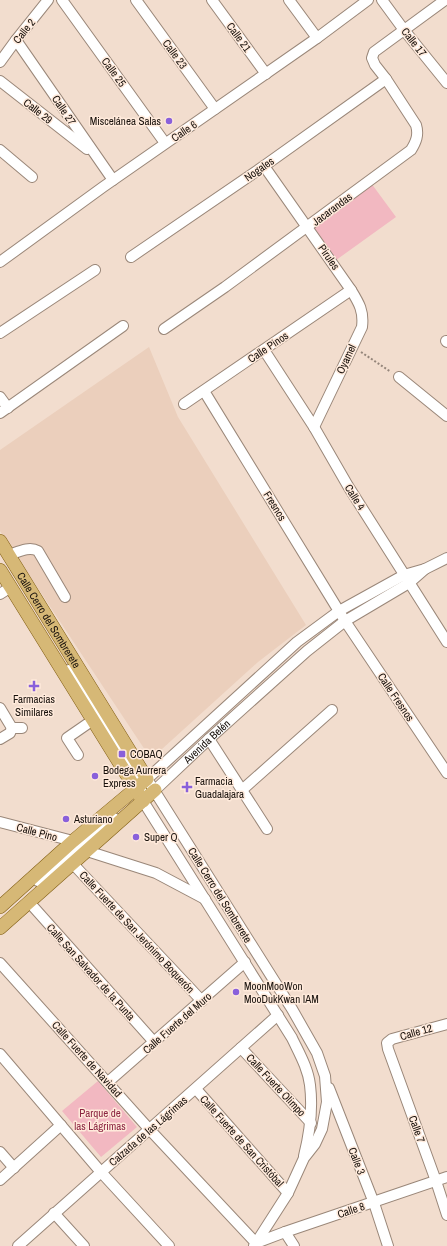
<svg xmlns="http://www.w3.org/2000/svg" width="447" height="1246" font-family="'Archivo Narrow',sans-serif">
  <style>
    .built { fill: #ebcfbc }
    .green { fill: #f2b8c1 }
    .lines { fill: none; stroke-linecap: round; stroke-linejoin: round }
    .minor-casing { stroke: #9a8779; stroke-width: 12 }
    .major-casing { stroke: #825f15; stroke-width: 14 }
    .path { stroke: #95867b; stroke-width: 2; stroke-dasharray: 2 2; stroke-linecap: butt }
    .minor { stroke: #fff; stroke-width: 10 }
    .major { stroke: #d6b876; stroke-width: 13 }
    .poi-dot { fill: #8960db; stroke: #ffeadb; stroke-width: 1.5 }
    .labels { text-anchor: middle; stroke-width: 3; stroke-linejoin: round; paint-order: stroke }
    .street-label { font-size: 11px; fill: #18110c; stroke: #ffeadb }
    .poi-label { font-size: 11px; fill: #18110c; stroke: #ffeadb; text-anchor: start }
    .park-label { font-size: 11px; fill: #8c2441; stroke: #ffeadb }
  </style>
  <rect width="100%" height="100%" fill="#f2ddce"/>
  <path class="built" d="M149,347L178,417L306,625L258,662L151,759L0,531V450Z"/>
  <path class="green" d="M371,183L396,217L332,263L307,228Z
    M98,1081L137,1127L101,1157L62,1111Z"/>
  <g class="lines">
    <defs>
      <g id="minor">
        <path d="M62,0L165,143"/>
        <path d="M136,0L215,109"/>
        <path d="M212,0L266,74"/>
        <path d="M289,0L317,38"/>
        <path d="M382,0L404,30L447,83"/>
        <path d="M16,40L113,180"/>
        <path d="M0,62L16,40L48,0"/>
        <path d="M0,81L87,149"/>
        <path d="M0,150L32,177"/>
        <path d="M264,166L351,290C359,303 364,311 362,327L314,427"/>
        <path d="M131,257L264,166L386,79"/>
        <path d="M0,262L103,187L317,38L368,0"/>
        <path d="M164,329L225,287L411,150C416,142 419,135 416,125L386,79L375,65L372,58L374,52L445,0"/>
        <path d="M0,333L95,270"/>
        <path d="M446,341L447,342"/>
        <path d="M264,350L314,427L348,486L447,642"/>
        <path d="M399,377L447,416"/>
        <path d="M204,391L345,621L447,773"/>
        <path d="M0,397L8,408"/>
        <path d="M184,404L351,290"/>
        <path d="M0,413L123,326"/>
        <path d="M9,555C18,552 29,546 38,551L65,597"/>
        <path d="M0,594L11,587"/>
        <path d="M69,670L140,782L143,801L292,1038C299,1053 308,1068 310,1085C313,1109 310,1132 304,1156"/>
        <path d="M0,708L12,728"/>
        <path d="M0,739L10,733L12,728H22"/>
        <path d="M209,739L267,829"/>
        <path d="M78,755L67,738L93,720"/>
        <path id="s1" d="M155,790L209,739L307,651L345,621L409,583L425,569L447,558"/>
        <path d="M242,790L332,710"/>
        <path d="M0,822L73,841"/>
        <path d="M91,840L114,818"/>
        <path d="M87,851L156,873L205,899"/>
        <path d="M73,864L202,1001"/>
        <path d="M38,881L94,832"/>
        <path d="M29,902L154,1042"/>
        <path d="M0,963L150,1130L256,1243L285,1232L447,1177"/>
        <path d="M447,1024L392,1039L387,1043L388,1049L436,1181L447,1215"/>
        <path d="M241,1048L311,1123"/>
        <path d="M0,1054L100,1171L169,1246"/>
        <path d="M108,1082L245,962"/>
        <path d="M329,1088L374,1203L388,1246"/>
        <path d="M196,1089L288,1193"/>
        <path d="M0,1152L14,1168"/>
        <path d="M0,1180L61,1125"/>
        <path d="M54,1213L84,1246"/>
        <path d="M285,1232L294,1246"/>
        <path d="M18,1246L278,1015"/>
        <path d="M254,1246L288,1193L304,1158L315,1144L322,1129L327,1102L325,1076L317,1053L292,1009L147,779L297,642L339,611L404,575L425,569"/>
      </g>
      <g id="major">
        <path id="s2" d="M0,541L147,779L73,841L0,907"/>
        <path d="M0,570L143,801"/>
        <path d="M0,928L155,790"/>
      </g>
    </defs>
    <use href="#minor" class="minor-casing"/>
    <use href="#major" class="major-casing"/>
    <path class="path" d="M361,352L391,372"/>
    <use href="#minor" class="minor"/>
    <use href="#major" class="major"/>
  </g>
  <g class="poi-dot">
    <circle cx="169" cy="121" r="4"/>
    <path d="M32 680h4v4h4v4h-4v4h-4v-4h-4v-4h4z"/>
    <rect x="118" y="750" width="8" height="8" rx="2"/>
    <circle cx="95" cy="776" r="4"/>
    <path d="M185 781h4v4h4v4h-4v4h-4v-4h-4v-4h4z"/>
    <circle cx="66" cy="819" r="4"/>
    <circle cx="136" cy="837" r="4"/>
    <circle cx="236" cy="992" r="4"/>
  </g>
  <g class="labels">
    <g class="street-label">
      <text transform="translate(24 31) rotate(-51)" y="4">Calle 2</text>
      <text transform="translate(239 37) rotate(54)" y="4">Calle 21</text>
      <text transform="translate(414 42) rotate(52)" y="4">Calle 17</text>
      <text transform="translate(175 54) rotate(54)" y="4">Calle 23</text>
      <text transform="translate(114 72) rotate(54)" y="4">Calle 25</text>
      <text transform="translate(64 110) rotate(56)" y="4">Calle 27</text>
      <text transform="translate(38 111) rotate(38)" y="4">Calle 29</text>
      <text transform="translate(184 131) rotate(-34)" y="4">Calle 6</text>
      <text transform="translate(259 169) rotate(-35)" y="4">Nogales</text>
      <text transform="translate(332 209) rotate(-37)" y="4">Jacarandas</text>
      <text transform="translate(329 257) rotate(55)" y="4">Pirules</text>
      <text transform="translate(268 347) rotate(-34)" y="4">Calle Pinos</text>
      <text transform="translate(346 359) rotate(-65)" y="4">Oyamel</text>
      <text transform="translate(355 497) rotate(58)" y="4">Calle 4</text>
      <text transform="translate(275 506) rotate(58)" y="4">Fresnos</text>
      <text dy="4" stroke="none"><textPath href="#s2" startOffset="93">Calle Cerro del Sombrerete</textPath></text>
      <text transform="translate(396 697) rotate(56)" y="4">Calle Fresnos</text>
      <text dy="4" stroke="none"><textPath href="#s1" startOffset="71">Avenida Belén</textPath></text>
      <text transform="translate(37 832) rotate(15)" y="4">Calle Pino</text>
      <text transform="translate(220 895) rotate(58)" y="4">Calle Cerro del Sombrerete</text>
      <text transform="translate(137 932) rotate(47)" y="4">Calle Fuerte de San Jerónimo Boquerón</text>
      <text transform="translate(91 972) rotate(48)" y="4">Calle San Salvador de la Punta</text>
      <text transform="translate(177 1023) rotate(-41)" y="4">Calle Fuerte del Muro</text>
      <text transform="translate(416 1032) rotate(-16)" y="4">Calle 12</text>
      <text transform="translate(87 1059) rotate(48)" y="4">Calle Fuerte de Navidad</text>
      <text transform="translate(276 1085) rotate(47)" y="4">Calle Fuerte Olimpo</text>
      <text transform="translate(417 1129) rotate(70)" y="4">Calle 7</text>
      <text transform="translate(148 1131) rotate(-41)" y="4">Calzada de las Lágrimas</text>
      <text transform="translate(242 1141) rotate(48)" y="4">Calle Fuerte de San Cristóbal</text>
      <text transform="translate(357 1161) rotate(69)" y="4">Calle 3</text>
      <text transform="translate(351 1210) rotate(-18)" y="4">Calle 8</text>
    </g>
    <g class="poi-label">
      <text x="161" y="125" text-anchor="end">Miscelánea Salas</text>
      <text x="34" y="703" text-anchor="middle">Farmacias<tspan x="34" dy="13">Similares</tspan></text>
      <text x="130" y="758">COBAQ</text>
      <text x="103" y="774">Bodega Aurrera<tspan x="103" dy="13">Express</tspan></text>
      <text x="195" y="785">Farmacia<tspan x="195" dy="13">Guadalajara</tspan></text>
      <text x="74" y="823">Asturiano</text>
      <text x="144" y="841">Super Q</text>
      <text x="244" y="990">MoonMooWon<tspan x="244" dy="13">MooDukKwan IAM</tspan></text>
    </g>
    <g class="park-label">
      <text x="100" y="1117">Parque de<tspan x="100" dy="13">las Lágrimas</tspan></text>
    </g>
  </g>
</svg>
